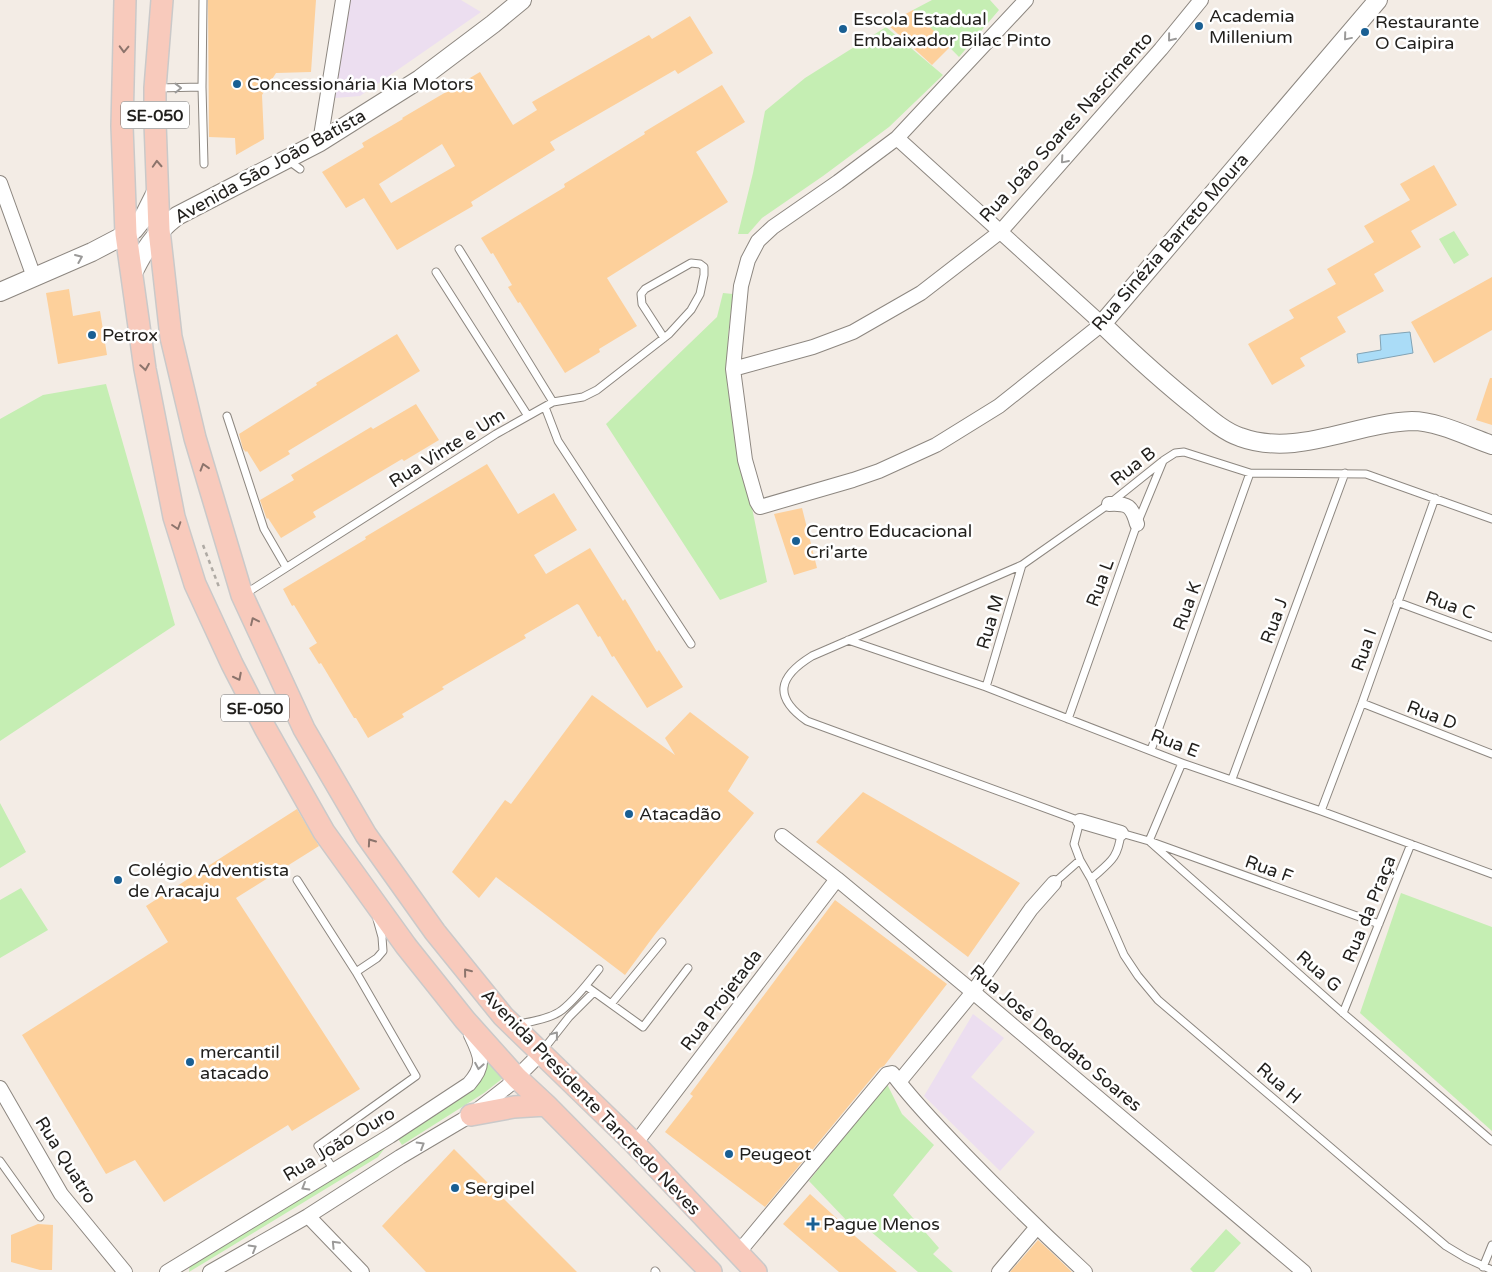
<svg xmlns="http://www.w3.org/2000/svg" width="1492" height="1272" font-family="'Varela Round',sans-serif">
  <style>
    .industrial { fill: #ecdef0 }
    .green { fill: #c5eeb3 }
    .water { fill: #aadcf7; stroke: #81a3b5 }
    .building { fill: #fdd09b; fill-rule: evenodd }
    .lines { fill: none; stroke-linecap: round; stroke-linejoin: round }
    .service-casing { stroke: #8d8780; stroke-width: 9 }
    .minor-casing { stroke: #8d8780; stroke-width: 16 }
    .tertiary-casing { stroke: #8d8780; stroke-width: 20 }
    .primary-casing { stroke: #cac9c9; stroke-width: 24 }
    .path { stroke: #afaaa4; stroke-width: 2.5; stroke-dasharray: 4 4; stroke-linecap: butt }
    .service { stroke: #fff; stroke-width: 7 }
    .minor { stroke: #fff; stroke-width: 14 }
    .tertiary { stroke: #fff; stroke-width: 18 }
    .primary { stroke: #f8cabc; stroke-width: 21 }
    .oneway { stroke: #9b9a99 }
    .oneway2 { stroke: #8c746c }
    .poi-dot { fill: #195f93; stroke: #fff; stroke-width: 2 }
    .labels { text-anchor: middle; stroke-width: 5; stroke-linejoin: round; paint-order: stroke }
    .shield { fill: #fff; stroke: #646260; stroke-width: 1 }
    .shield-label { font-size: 16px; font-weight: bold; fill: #211f1c }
    .poi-label { font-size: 18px; fill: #211f1c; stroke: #fff; text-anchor: start }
    .street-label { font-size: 18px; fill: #211f1c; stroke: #fff }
  </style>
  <rect width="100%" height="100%" fill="#f3ece5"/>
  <path class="industrial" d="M350,0H461L481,12L360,96L335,98Z
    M973,1014L1004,1038L971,1077L1035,1132L1000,1171L924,1096Z"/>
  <path class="green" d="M932,0H990L999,10L959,57L913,10Z
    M886,27L943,75L889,127L823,176L762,218L748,234H738L753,173L765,111L805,78Z
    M1454,231L1469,255L1454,264L1439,239Z
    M723,293L733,294L728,336L727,384L767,582L720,600L606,424L717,317Z
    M106,384L175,625L0,741V419L43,395Z
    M0,803L26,852L0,868Z
    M21,888L48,930L0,958V900Z
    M1401,893L1492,927V1131L1360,1013Z
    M487,1060L503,1078L484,1093L402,1145L395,1134L478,1084Z
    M886,1082L902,1114L934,1145L893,1195L939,1248L933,1254L953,1272H918L855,1218L848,1222L809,1181Z
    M388,1144L378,1157L189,1272L190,1262Z
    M1226,1229L1241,1243L1214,1272H1193L1190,1269Z"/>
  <path class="water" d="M1410,332L1413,353L1358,363L1357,354L1381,350L1380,335Z"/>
  <path class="building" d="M208,0H316L311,72L276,73L262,95L264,139L236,155L235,138L209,137Z
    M913,10L950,47L932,65L887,24Z
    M690,16L713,53L678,74L675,70L550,142L555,150L471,202L473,206L397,250L364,198L346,208L322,172L364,147L362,143L403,119L402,118L480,72L513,125L537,110L532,102L649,35L652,39ZM442,144L455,166L391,203L379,184Z
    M722,85L745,122L696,152L728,202L607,278L637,326L599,349L600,352L565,373L520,302L518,303L508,287L512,285L493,253L491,254L481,238L565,187L564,184L645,134L644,132Z
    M1434,165L1457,205L1411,231L1421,247L1374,274L1384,291L1337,317L1346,332L1300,358L1305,366L1272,385L1248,344L1294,318L1289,310L1336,284L1327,269L1374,242L1364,226L1410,200L1400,184Z
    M1492,277V330L1434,363L1411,322Z
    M69,289L73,316L100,311L107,355L58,364L46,293Z
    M397,334L420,371L288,451L290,454L260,472L247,451L246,452L243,449L239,434L317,385L316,383Z
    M1490,378H1492V425L1476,420Z
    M416,404L439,440L404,461L402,459L313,512L316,517L281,538L268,518L267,519L266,517L260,500L294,480L291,475L371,427L373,429Z
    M487,464L518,514L554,493L577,530L534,555L546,574L590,548L623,601L625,599L657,652L659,650L683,687L647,708L614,656L612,657L600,636L598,637L579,605L577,604L524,635L526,638L442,687L444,689L402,714L404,717L368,738L356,718H354L321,663L319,664L309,648L317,643L294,605L292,606L283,589L366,539L365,537Z
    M802,508L817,568L794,575L774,514Z
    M592,695L675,755L665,738L690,712L749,757L728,791L754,813L656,933L625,975L496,877L479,898L452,872L505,800L511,804Z
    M863,792L1020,883L968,957L816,842Z
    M297,809L319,846L236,898L360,1089L292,1131L288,1125L164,1202L135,1160L106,1174L22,1035L168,942L146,906Z
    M835,900L947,984L884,1066L880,1068L765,1207L665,1132L693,1096L690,1094Z
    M454,1149L577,1272H426L382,1226Z
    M810,1194L843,1224L842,1225L897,1272H839L783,1224Z
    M38,1224L53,1225L52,1270H40L11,1262V1235Z
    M1038,1240L1049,1250L1072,1272H1010Z"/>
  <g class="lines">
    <defs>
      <path id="service" d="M203,0L202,87L204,164
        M157,88L202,87
        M289,161L300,169
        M459,249L553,402
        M436,272L528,416
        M545,407L558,441L691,644
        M227,416L264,529L286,567
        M1492,519L1366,474L1250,473L1184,452L1175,453L1164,460L1109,504L1022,565L812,656C778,677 773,697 807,721L1080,821L1074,844L1080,860L1091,879L1124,955L1138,976L1158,1000L1446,1246L1466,1258L1492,1270
        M245,594L496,434L553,402L583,397L597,390L669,334L691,310L700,294L704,275V267L700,264L691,263L645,289L641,294L642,304L664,338
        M1397,602L1492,637
        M848,640L986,687L1182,763L1321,811L1492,874
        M986,687L1022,565
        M1362,703L1492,754
        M1068,719L1137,524L1163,461
        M1151,750L1250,473
        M1182,763L1149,841L1379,924
        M1232,779L1345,473
        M1321,811L1362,703L1435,498
        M1091,879C1110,862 1118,859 1121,833L1149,841L1343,1013L1492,1141
        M297,880L356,972L416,1076L318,1146L334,1170
        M1054,883L1080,860
        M356,972L377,958L383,951L382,937L377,919
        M586,986L643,1027L688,968
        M611,1004L662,942
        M1343,1013L1411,844
        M518,1024C531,1022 552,1018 562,1010C576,999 588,983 599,969
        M543,1050L569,1017L594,992
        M0,1161L40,1217
        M1483,1267L1492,1245
        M655,1271L656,1272"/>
      <path id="minor" d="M897,138L1102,324L999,406L936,445L879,471L853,480L760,507L757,502L745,460L733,369L741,286L748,260L758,241L773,227L838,182L897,138L1026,0
        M320,142L343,0
        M0,183L34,277
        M733,369L813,347L853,332L921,293L1000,232L1161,49L1201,0
        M1109,504C1128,503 1132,506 1137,524
        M1080,821L1121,833
        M782,836L837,879L973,992L1304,1272
        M1054,883L1031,909L973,992L899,1082C920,1109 944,1133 968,1158C1006,1197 1045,1235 1085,1272
        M0,1088L61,1194L125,1272
        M635,1144L837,879
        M308,1216L362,1272
        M738,1253L887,1074L892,1073L899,1082
        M167,1272L390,1136L469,1084C486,1065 481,1056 471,1035
        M210,1272L308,1216L400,1157L471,1115L508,1086L541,1053
        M999,1272L1037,1227"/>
      <path id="tertiary" d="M1378,0L1102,324C1133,354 1165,383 1199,410C1211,420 1225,432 1240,437C1297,458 1354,423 1412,421C1437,421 1469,437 1492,445
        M131,277C145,249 152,236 177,216L320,142L420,79L493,24L522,0
        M0,292L92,252L134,230L142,220L157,190"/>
      <path id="primary" d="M125,0L122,126L126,234L145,369L174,517L195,584L232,664L265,728L324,832L406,946L465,1020L517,1078L546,1105L711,1272
        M162,0L155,88V122L159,230L171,337L195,438L242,595L304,729L366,835L435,932L503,1016L635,1144L756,1272
        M471,1115L514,1107L546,1105"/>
    </defs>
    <use href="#service" class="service-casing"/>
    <use href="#minor" class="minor-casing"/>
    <use href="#tertiary" class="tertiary-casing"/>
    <use href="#primary" class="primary-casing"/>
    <path class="path" d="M203,545L219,587"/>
    <use href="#service" class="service"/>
    <use href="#minor" class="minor"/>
    <use href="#tertiary" class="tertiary"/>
    <use href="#primary" class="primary"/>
  </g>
  <defs><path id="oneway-chevron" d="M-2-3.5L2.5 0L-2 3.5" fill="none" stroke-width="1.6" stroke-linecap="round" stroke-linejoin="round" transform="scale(1.25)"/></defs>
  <g class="oneway">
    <use href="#oneway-chevron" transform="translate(1347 37) rotate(130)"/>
    <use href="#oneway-chevron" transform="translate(1171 38) rotate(129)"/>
    <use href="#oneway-chevron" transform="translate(178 88) rotate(-1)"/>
    <use href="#oneway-chevron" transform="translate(1064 160) rotate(131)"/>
    <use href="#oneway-chevron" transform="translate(79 258) rotate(-23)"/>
    <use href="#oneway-chevron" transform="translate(555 1035) rotate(-52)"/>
    <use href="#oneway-chevron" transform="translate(479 1066) rotate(100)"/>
    <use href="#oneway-chevron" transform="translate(421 1145) rotate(-31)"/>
    <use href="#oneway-chevron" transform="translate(305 1187) rotate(150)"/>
    <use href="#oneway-chevron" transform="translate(335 1244) rotate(-134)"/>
    <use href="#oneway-chevron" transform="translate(253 1248) rotate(-30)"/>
  </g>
  <g class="oneway2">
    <use href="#oneway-chevron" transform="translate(124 49) rotate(92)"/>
    <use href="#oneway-chevron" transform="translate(157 164) rotate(-93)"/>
    <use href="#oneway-chevron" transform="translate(145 367) rotate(81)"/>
    <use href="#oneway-chevron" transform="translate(204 467) rotate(-107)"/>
    <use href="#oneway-chevron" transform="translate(177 526) rotate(72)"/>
    <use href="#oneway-chevron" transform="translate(254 621) rotate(-115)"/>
    <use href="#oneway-chevron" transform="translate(238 677) rotate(63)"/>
    <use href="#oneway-chevron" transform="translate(371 842) rotate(-125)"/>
    <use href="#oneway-chevron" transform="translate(467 972) rotate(-129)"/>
  </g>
  <g class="poi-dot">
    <circle cx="1199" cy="26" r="5"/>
    <circle cx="843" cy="29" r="5"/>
    <circle cx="1365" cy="32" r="5"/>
    <circle cx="237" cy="84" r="5"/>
    <circle cx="92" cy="335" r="5"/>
    <circle cx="796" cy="541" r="5"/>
    <circle cx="629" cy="814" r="5"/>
    <circle cx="118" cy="880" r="5"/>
    <circle cx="190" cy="1062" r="5"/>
    <circle cx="729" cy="1154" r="5"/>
    <circle cx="455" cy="1188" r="5"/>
    <path d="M810.5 1216.5h5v5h5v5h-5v5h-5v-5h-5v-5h5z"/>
  </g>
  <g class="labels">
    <g class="shield">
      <rect x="121" y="101.5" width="68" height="27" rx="4"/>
      <rect x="221" y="694.5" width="68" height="27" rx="4"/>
    </g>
    <g class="shield-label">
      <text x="155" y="121">SE-050</text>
      <text x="255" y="714">SE-050</text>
    </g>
    <g class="poi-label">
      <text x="1209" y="22">Academia<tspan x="1209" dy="21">Millenium</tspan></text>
      <text x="853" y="25">Escola Estadual<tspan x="853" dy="21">Embaixador Bilac Pinto</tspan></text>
      <text x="1375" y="28">Restaurante<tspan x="1375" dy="21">O Caipira</tspan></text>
      <text x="247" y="90">Concessionária Kia Motors</text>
      <text x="102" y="341">Petrox</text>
      <text x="806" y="537">Centro Educacional<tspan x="806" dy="21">Cri'arte</tspan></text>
      <text x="639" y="820">Atacadão</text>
      <text x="128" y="876">Colégio Adventista<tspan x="128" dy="21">de Aracaju</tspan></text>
      <text x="200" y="1058">mercantil<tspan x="200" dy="21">atacado</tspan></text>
      <text x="739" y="1160">Peugeot</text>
      <text x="465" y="1194">Sergipel</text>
      <text x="823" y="1230">Pague Menos</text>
    </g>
    <g class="street-label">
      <text transform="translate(1066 127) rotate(-48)" y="6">Rua João Soares Nascimento</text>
      <text transform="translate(270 166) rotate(-29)" y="6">Avenida São João Batista</text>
      <text transform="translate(1170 242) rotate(-49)" y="6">Rua Sinézia Barreto Moura</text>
      <text transform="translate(447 448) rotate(-32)" y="6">Rua Vinte e Um</text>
      <text transform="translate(1133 466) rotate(-38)" y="6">Rua B</text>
      <text transform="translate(1100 583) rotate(-70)" y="6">Rua L</text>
      <text transform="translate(1450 605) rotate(20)" y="6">Rua C</text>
      <text transform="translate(1187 606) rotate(-70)" y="6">Rua K</text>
      <text transform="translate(1274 621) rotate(-70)" y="6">Rua J</text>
      <text transform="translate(990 622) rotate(-74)" y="6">Rua M</text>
      <text transform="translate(1364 650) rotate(-71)" y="6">Rua I</text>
      <text transform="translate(1432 715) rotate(21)" y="6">Rua D</text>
      <text transform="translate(1175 743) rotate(21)" y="6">Rua E</text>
      <text transform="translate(1269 869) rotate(20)" y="6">Rua F</text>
      <text transform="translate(1369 909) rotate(-68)" y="6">Rua da Praça</text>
      <text transform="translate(1319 971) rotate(41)" y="6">Rua G</text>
      <text transform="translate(721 1000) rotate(-53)" y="6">Rua Projetada</text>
      <text transform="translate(1056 1038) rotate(40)" y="6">Rua José Deodato Soares</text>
      <text transform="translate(1279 1083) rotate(41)" y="6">Rua H</text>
      <text transform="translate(591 1102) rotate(46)" y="6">Avenida Presidente Tancredo Neves</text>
      <text transform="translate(339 1144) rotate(-31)" y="6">Rua João Ouro</text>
      <text transform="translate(66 1160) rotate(58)" y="6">Rua Quatro</text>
    </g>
  </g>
</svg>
